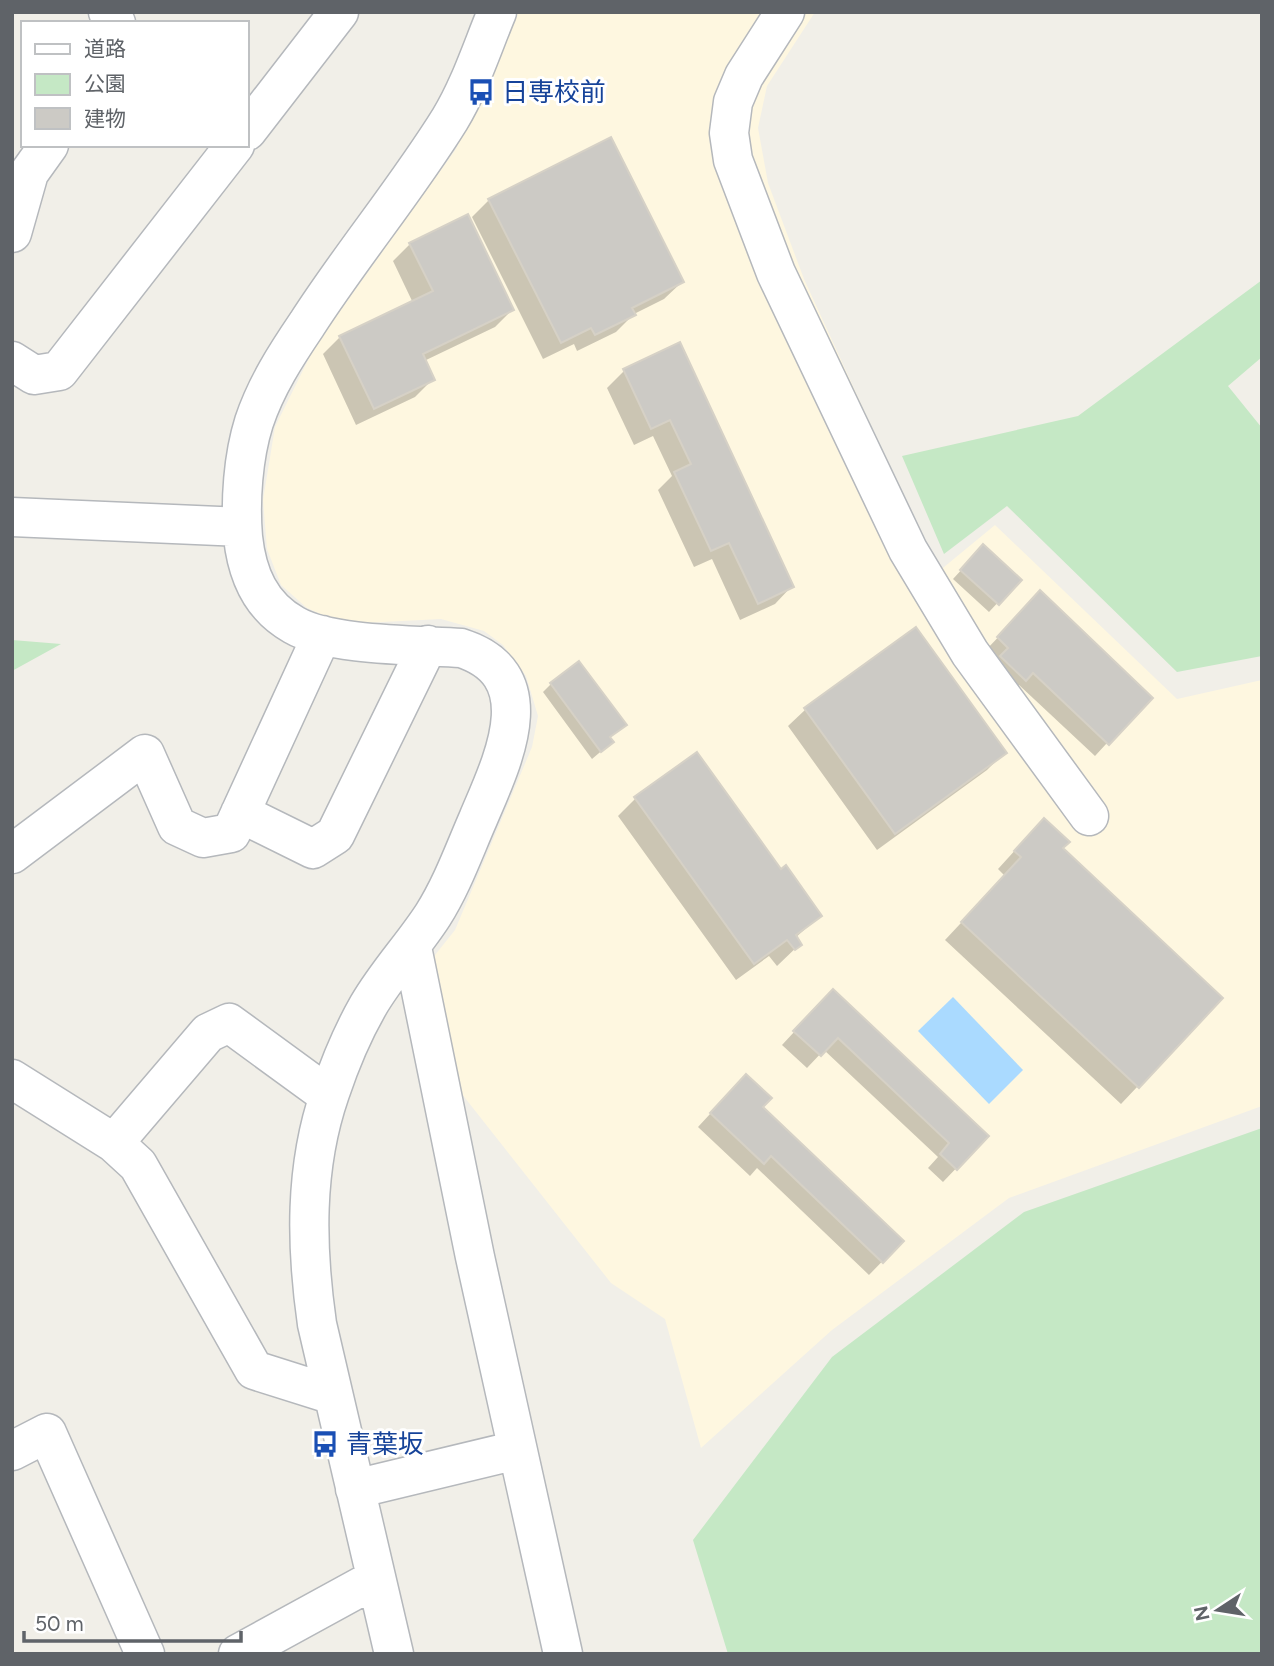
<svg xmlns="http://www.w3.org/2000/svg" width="1274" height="1666" font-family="Figtree,'Noto Sans JP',sans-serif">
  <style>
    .commercial { fill: #fef7e0 }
    .green { fill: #c5e8c5 }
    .water { fill: #aadaff }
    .shadow { fill: #0003 }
    .building { fill: #cccac5; stroke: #d6d1c6; stroke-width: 2 }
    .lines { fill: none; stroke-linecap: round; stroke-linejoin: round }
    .minor-casing { stroke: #b5b8bc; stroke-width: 41 }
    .minor { stroke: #fff; stroke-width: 38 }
    .labels { text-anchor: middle; stroke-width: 6; stroke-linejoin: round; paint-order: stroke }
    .transit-label { font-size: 26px; fill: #164399; stroke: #fff; text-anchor: start }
  </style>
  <rect width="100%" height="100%" fill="#f1efe8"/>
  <path class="commercial" d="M516,12H815L767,86L758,128L768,183L804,279L938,572L995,525L1177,699L1262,680V1106L1009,1198L832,1330L701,1448L665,1319L611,1283L454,1084L427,965L455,930L532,747L538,716L526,676L503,645L484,631L441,619L343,624L307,608L281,585L267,549L263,500L275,427L315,346L456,149Z"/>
  <path class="green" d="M1262,280V357L1228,386L1262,428V656L1177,672L1007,506L944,554L902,456L1078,416Z
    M12,640L61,644L12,671Z
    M1262,1128V1654H728L693,1540L832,1357L1024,1212Z"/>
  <path class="water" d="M953,997L1023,1070L989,1104L918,1031Z"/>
  <path class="shadow" d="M489,200L682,282L664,299L634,314L616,332L577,351L574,344L543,359L472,217Z
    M410,244L512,310L495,327L424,361L433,379L415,397L356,425L323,354L340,337L413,303L393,261Z
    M679,345L792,586L775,604L740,620L712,559L694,567L658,490L672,476L653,436L634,445L607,388L625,370Z
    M975,555L1019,580L989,612L953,579Z
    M1028,606L1107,743L1095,756L1019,685L1012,692L985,651Z
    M551,684L624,725L609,738L612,742L592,759L543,692Z
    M806,709L1004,753L987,770L877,850L788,726Z
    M635,799L781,871L820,916L795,938L800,944L777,966L769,956L736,980L618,816Z
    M1027,837L1061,848L1221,998L1121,1104L945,940L1005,876L998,869Z
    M820,1004L987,1136L943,1182L928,1168L938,1157L824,1050L807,1068L782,1045Z
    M733,1089L761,1107L902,1241L869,1275L757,1168L750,1176L698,1127Z"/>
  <path class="building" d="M611,137L684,282L632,308L636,315L595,335L591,328L561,343L488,199Z
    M468,214L514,310L423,354L435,380L374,409L339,336L433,291L409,243Z
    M680,342L794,587L758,604L729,543L711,551L674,472L691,464L670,420L651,429L623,369Z
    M983,544L1022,580L999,605L960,570Z
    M1040,590L1153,698L1109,745L1033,673L1026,681L1000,656L1008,648L997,637Z
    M916,627L1007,753L895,834L804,708Z
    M579,661L627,725L610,737L614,742L601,752L550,683Z
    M697,752L781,869L786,865L822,916L796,935L802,945L795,950L787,940L754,964L634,797Z
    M1044,818L1070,842L1063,848L1223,998L1139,1088L961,922L1021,857L1014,851Z
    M833,989L989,1136L957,1170L940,1154L949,1143L838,1038L821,1056L793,1031Z
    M746,1074L772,1098L763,1107L904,1241L883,1263L771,1156L764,1164L710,1113Z"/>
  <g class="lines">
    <defs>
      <path id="minor" d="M108,12L116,23
        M785,12L744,76L733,102L729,133L733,160L776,273L908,550L970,653L1089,816
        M247,131L339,12
        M12,233L29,173L49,145
        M12,361L34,375L59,371L235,145
        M12,517L242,527
        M240,813L313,849L335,835L428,645
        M12,854L145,754L177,826L203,838L231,833L322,635
        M412,947L475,1257L563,1654
        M12,1079L114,1143L138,1165L254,1370L333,1395
        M114,1143L208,1033L229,1023L329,1096
        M12,1451L47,1433L145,1654
        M355,1489L517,1450
        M238,1654L375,1579
        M394,1654L317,1324C306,1247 304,1168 330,1093C340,1063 352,1034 368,1006C387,973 413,946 433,915C452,885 464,851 478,819C502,762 546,675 461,648C418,645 330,646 294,625C260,606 247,574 243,537C240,501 243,457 254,422C266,386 286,355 307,324C352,254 406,190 450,119C470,86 482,48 497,12"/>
    </defs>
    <use href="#minor" class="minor-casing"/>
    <use href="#minor" class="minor"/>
  </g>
  <defs>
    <symbol id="bus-bare" viewBox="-9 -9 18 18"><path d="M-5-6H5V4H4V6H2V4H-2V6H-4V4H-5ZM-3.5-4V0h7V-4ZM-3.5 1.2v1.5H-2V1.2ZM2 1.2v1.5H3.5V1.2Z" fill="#1a4fb4" stroke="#fff" stroke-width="2.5" paint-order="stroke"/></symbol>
  </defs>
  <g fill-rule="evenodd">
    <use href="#bus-bare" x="462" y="73" width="38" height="38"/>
    <use href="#bus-bare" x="306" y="1425" width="38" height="38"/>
  </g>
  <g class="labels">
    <g class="transit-label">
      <text x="502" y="101">日専校前</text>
      <text x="346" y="1453">青葉坂</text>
    </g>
  </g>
  <rect width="1274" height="1666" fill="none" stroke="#5f6368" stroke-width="28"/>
  <rect x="21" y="21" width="228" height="126" fill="#ffffff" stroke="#bfc1c3" stroke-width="2"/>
  <rect x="35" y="44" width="35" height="10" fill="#ffffff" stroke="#bfc1c3" stroke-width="2"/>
  <text x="84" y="56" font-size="21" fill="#5f6368">道路</text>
  <rect x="35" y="74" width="35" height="21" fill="#c5e8c5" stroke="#bfc1c3" stroke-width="2"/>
  <text x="84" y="91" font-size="21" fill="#5f6368">公園</text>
  <rect x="35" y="108" width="35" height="21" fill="#cccac5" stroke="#bfc1c3" stroke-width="2"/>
  <text x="84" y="126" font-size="21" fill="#5f6368">建物</text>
  <g transform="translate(1218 1610) rotate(258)" stroke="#ffffff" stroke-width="5" paint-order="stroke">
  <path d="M0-5L12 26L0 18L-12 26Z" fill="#5f6368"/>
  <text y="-10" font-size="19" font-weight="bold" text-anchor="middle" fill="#5f6368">N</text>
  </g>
  <path d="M24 1631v10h217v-10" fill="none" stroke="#5f6368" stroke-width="3.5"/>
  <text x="35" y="1631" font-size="21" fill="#5f6368" stroke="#ffffff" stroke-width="5" paint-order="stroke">50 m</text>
</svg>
